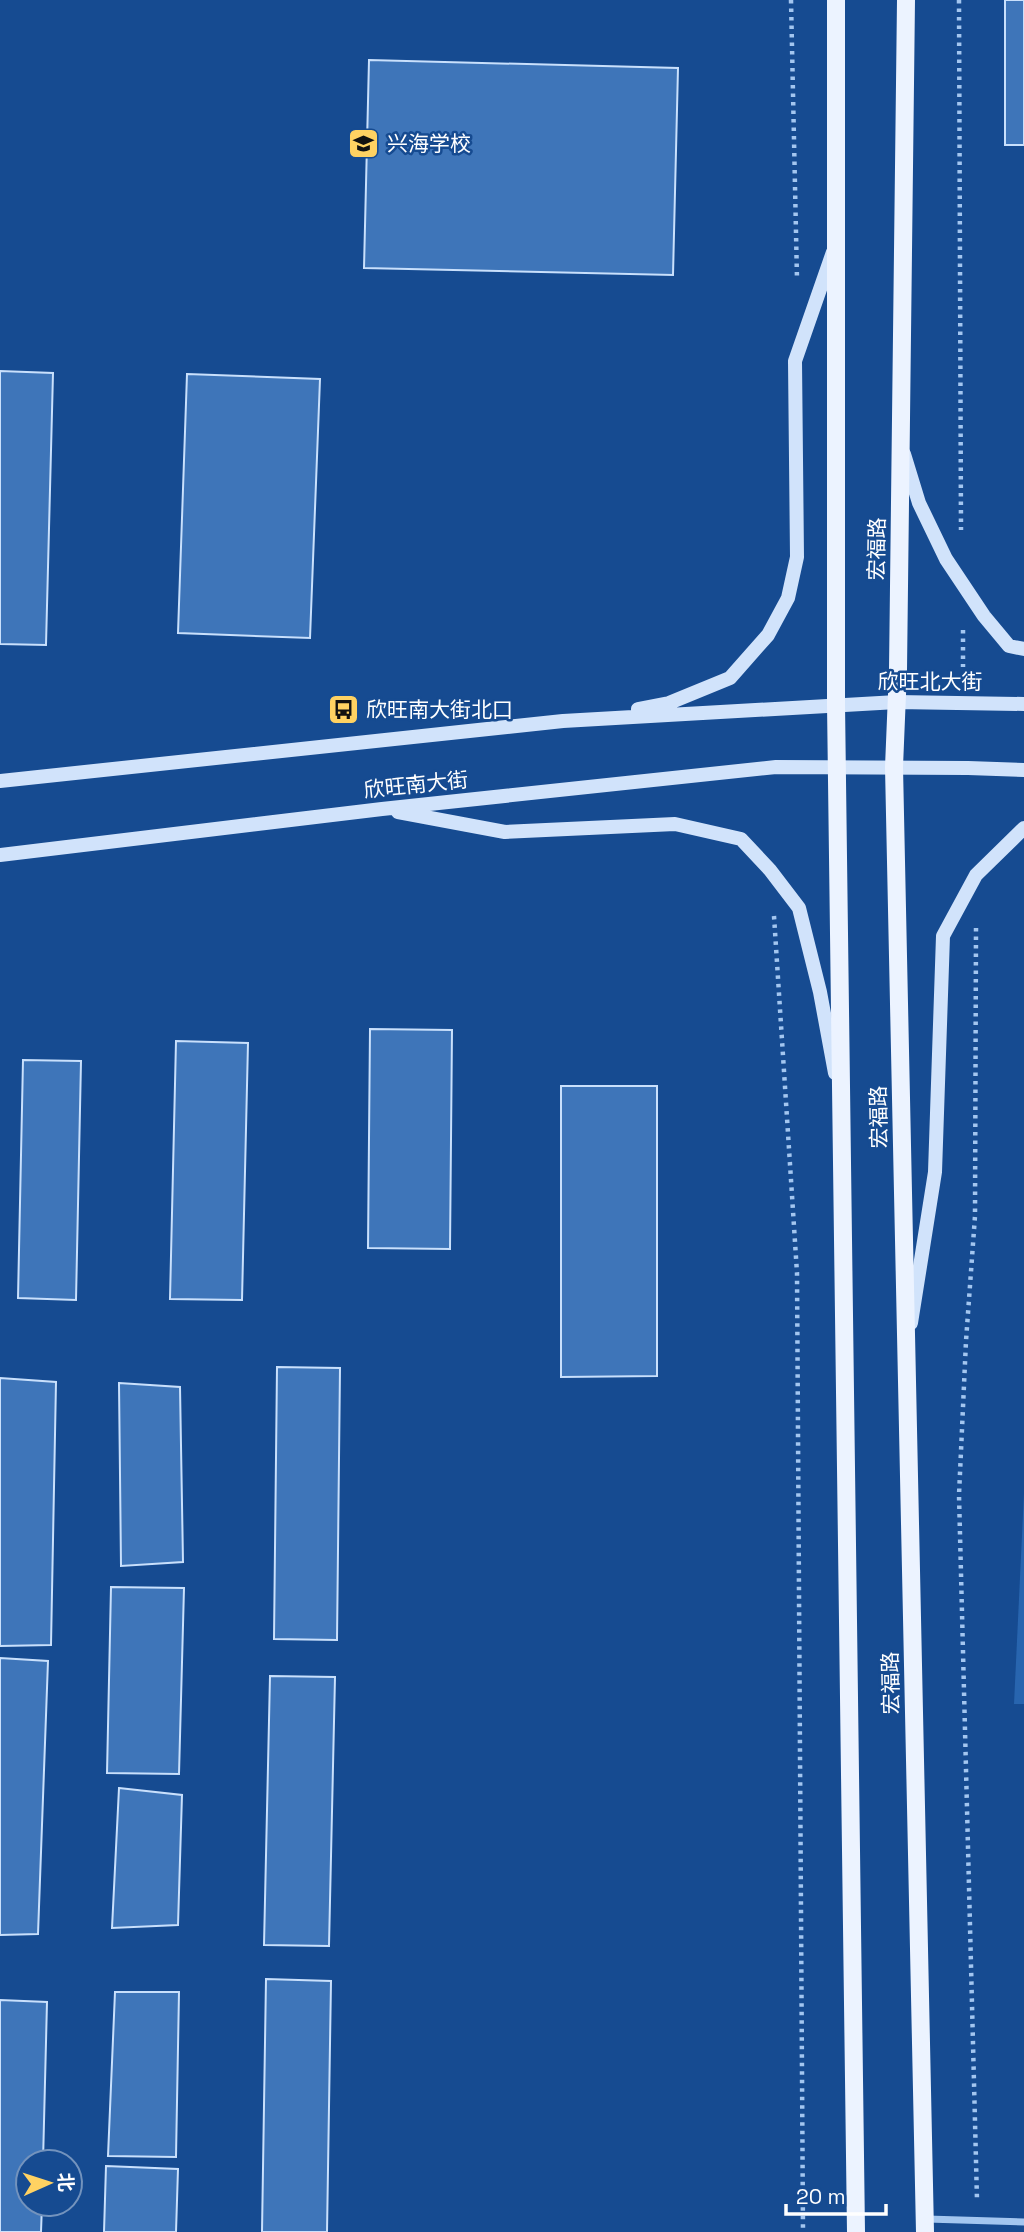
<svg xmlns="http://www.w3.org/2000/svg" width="1024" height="2232" font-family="'Space Grotesk','Noto Sans SC',sans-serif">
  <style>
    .park { fill: #2865af }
    .building { fill: #3e75b9; stroke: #c9e0fc; stroke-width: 2 }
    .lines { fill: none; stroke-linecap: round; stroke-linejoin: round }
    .path { stroke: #a3c6f0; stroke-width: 4.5; stroke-dasharray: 3.5 5; stroke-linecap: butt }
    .street { stroke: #a3c6f0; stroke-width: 7 }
    .secondary { stroke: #d1e3fb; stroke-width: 14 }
    .primary { stroke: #ecf3ff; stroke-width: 18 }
    .labels { text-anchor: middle; stroke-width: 5; stroke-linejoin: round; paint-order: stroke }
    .poi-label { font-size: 21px; fill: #fff; stroke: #164b91; text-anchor: start }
    .street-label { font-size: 21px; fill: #fff; stroke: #164b91 }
  </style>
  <rect width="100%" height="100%" fill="#164b91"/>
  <path class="park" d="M1024,1493V1704H1014Z"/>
  <path class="building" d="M1005,0H1024V145H1005Z
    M369,60L678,68L673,275L364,268Z
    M0,371L53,373L46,645L0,644Z
    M187,374L320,379L310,638L178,633Z
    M370,1029L452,1030L450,1249L368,1248Z
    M176,1041L248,1043L242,1300L170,1299Z
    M23,1060L81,1061L76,1300L18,1298Z
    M561,1086H657V1376L561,1377Z
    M277,1367L340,1368L337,1640L274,1639Z
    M0,1378L56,1382L51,1645L0,1646Z
    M119,1383L180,1387L183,1562L121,1566Z
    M111,1587L184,1588L179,1774L107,1773Z
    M0,1658L48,1661L38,1934L0,1935Z
    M270,1676L335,1677L329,1946L264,1945Z
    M119,1788L182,1795L178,1925L112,1928Z
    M266,1979L331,1981L327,2232H262Z
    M115,1992H179L176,2157L108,2156Z
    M0,2000L47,2002L43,2162H28V2204H42L41,2232H0Z
    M106,2166L178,2169L176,2232H104Z"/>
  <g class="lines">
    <path class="path" d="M791,0L797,279
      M959,0L961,530
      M963,630V667
      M774,916L797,1273L803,2232
      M976,928L975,1216L966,1341L959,1495L977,2200"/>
    <path class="street" d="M927,2219L1024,2222"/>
    <path class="secondary" d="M904,454L919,503L946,559L984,616L1009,646L1024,649
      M638,709L669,703L730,678L768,635L788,598L797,557L795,361L833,252
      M0,781L563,721L897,702L1024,704
      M398,812L505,832L675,824L741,839L770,870L799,908L820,992L835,1073
      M0,855L382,809L776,767L968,768L1024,770
      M911,1323L935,1172L943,936L976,875L1024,828"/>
    <path class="primary" d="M836,0V704L856,2232
      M906,0L898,670L894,767L925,2232"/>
  </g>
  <defs>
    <symbol id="school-square" viewBox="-11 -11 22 22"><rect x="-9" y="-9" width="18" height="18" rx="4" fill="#ffd262" stroke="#164b91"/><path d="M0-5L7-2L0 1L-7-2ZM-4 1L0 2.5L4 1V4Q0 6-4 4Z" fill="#111"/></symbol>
    <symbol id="bus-square" viewBox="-11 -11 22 22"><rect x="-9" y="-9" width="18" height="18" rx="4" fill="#ffd262" stroke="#164b91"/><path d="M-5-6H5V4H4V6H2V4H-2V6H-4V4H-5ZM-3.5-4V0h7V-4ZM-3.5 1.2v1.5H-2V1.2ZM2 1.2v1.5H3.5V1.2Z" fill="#111"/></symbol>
  </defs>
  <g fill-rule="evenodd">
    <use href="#school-square" x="346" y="126" width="35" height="35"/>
    <use href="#bus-square" x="326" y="692" width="35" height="35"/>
  </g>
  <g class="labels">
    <g class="poi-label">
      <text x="387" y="151">兴海学校</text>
      <text x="366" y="717">欣旺南大街北口</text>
    </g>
    <g class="street-label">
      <text transform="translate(877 549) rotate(-89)" y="7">宏福路</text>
      <text x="930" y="689">欣旺北大街</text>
      <text transform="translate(416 785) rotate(-6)" y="7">欣旺南大街</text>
      <text transform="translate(879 1117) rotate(-91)" y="7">宏福路</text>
      <text transform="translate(891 1683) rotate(-91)" y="7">宏福路</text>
    </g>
  </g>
  <g transform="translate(49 2183) rotate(87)"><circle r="33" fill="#164b91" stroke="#7393bd" stroke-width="2"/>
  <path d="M0-5L12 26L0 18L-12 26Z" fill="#ffd262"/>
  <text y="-10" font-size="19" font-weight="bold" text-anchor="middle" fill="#ffffff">北</text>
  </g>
  <path d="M786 2204v10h100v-10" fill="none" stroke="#ffffff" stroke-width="3.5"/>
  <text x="796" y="2204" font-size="21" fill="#ffffff" stroke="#164b91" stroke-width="5" paint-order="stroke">20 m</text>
</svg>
